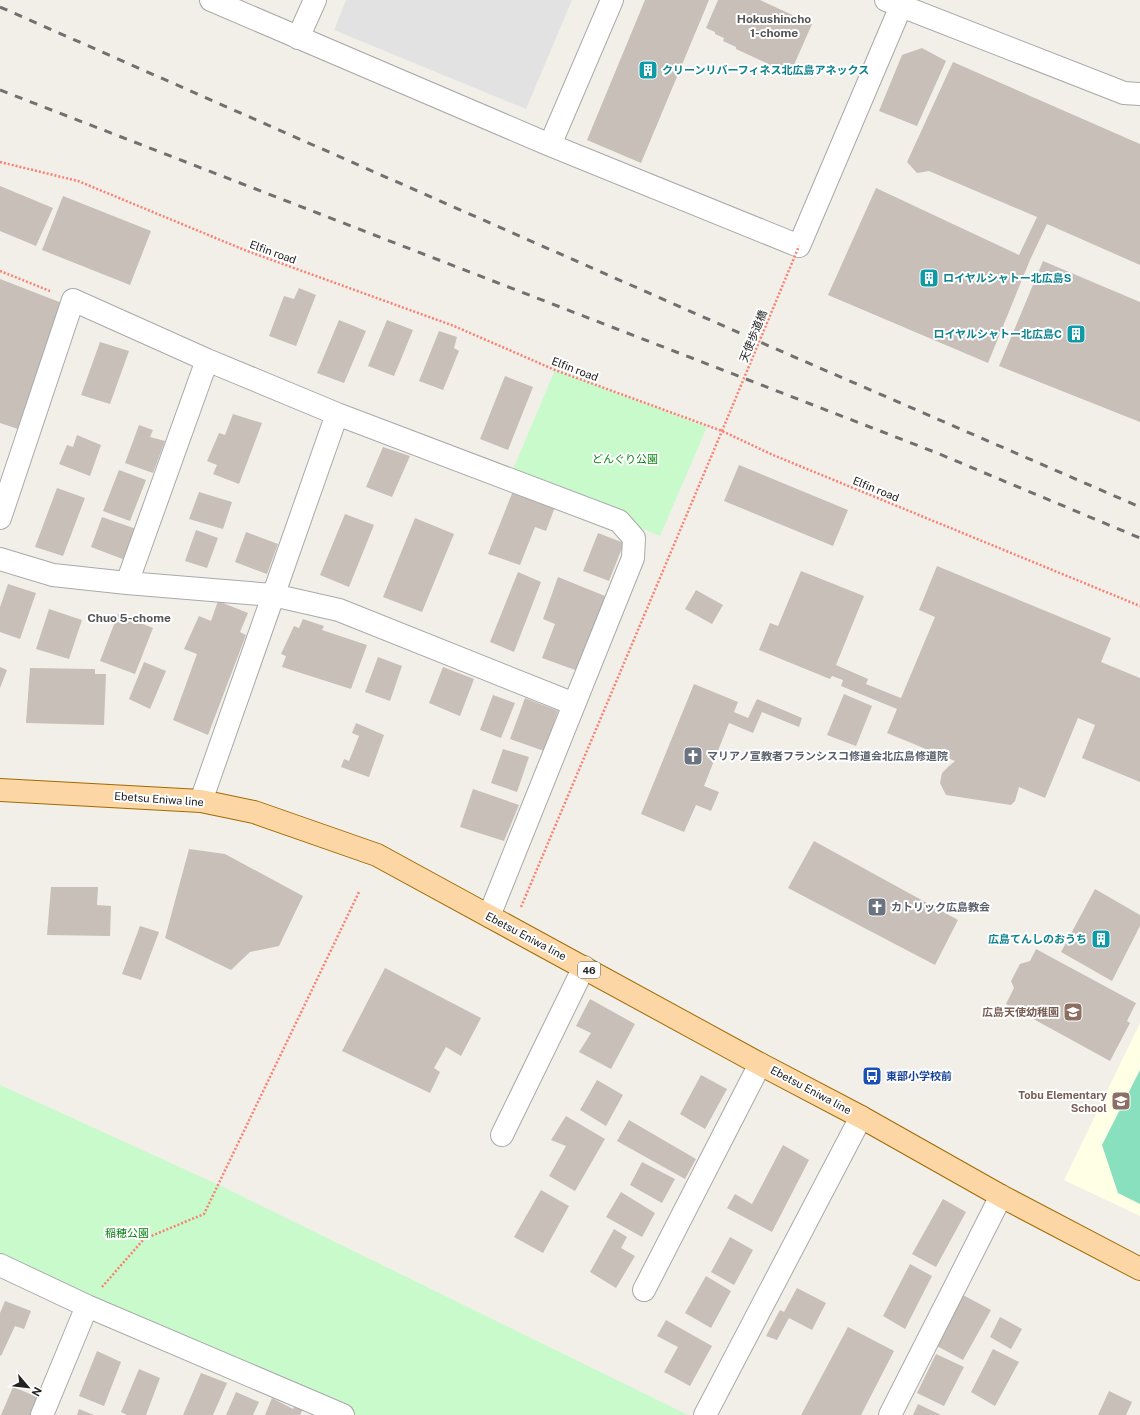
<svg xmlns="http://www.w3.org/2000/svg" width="1140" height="1415" font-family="'Public Sans','Noto Sans JP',sans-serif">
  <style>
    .education { fill: #ffffe5 }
    .park { fill: #c8facc }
    .pitch { fill: #88e0be }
    .parking { fill: #e2e2e2 }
    .building { fill: #c7bfb8 }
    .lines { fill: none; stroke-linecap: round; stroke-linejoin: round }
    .minor-casing { stroke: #a9a9a9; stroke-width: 24 }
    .major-casing { stroke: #a06b00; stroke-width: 24 }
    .path { stroke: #fa8072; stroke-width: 2.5; stroke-dasharray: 2 2; stroke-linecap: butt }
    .minor { stroke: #fff; stroke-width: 22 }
    .major { stroke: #fcd6a4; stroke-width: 22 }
    .rail { stroke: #707070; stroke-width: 3; stroke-dasharray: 8 8; stroke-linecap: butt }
    .path-bridge { stroke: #fa8072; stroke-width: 2.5; stroke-dasharray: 2 2; stroke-linecap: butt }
    .labels { text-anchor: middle; stroke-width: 4; stroke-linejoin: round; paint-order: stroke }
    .shield { fill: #fff; stroke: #646464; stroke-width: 1 }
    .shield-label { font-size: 10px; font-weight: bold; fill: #222 }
    .culture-label { font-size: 11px; font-weight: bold; fill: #0d838f; stroke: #fff; text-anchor: start }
    .street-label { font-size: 11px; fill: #222; stroke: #fff }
    .park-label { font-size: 11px; fill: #0c8416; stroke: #fff }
    .worship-label { font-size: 11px; font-weight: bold; fill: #5b616d; stroke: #fff; text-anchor: start }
    .education-label { font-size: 11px; font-weight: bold; fill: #785e54; stroke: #fff; text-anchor: end }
    .transit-label { font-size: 11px; font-weight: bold; fill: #164399; stroke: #fff; text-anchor: start }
    .neighbourhood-label { font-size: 12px; font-weight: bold; fill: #555; stroke: #fff }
  </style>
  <rect width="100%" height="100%" fill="#f2efe9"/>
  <path class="education" d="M1140,1023V1216L1064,1180Z"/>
  <path class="park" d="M555,370L707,427L660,536L511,474Z
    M0,1085L219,1185L688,1415H343L0,1265Z"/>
  <path class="pitch" d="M1140,1070V1204L1118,1193L1102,1145Z"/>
  <path class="parking" d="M346,0H572L526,109L334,30Z"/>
  <path class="building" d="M645,0H709L641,163L587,140Z
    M718,0H760L812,24L790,74L736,49V47L723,41L724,38L715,34V32L706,28Z
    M922,48L946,61L917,126L879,111L902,55Z
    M953,62L1140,144V265L1047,224L1030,260L988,363L828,295L876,188L1019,255L1037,217L929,171L917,173L907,162Z
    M0,186L53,208L36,246L0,231Z
    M63,196L151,231L130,285L42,250Z
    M1043,261L1140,302V422L999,366Z
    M0,279L62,303L18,429L0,423Z
    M299,288L316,295L296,346L269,336L284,296L294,299Z
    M339,320L366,331L344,383L317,373Z
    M387,320L413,330L394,376L368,366Z
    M439,331L457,337L454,348L459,351L443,390L419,381Z
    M100,342L129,351L110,404L81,395Z
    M505,376L533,387L508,450L480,439Z
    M233,414L262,423L239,484L213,474L217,465L207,461L219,433L225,435Z
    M139,425L153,430L150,437L165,441L153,473L125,463Z
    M77,435L101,445L90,476L59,464L67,445L73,447Z
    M383,447L410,456L392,497L366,487Z
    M739,465L848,510L833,546L724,501Z
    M119,470L146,480L130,521L103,511Z
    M57,488L85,498L63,556L35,547Z
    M513,491L555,507L546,531L535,527L520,565L488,554Z
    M199,492L232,502L223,529L189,519Z
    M345,514L374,525L349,587L320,575Z
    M102,517L139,530L128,561L91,547Z
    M415,518L454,534L422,612L383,597Z
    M196,530L218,538L207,568L185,561Z
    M246,532L278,544L267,574L235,562Z
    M598,533L624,543L609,581L583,571Z
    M937,566L1111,638L1101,662L1140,678V782L1082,758L1095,725L1078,718L1045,798L1019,787L1015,801L1011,805L946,795L940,783L942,773L948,767L955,761L887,733L897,709L841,686L843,680L832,676L830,679L759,650L770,623L778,626L801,571L864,596L836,665L868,679L866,684L901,698L935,617L919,610Z
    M518,572L541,582L514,652L490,642Z
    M558,577L605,596L578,671L542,658L555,624L543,619Z
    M8,584L36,593L20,639L0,632V607Z
    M696,590L723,605L712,624L685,609Z
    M218,601L248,613L240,632L246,635L208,735L173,720L197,654L184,649L199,616L211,621Z
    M49,609L82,620L69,659L36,649Z
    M118,614L153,628L135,674L100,661Z
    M303,619L324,626L322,630L367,645L351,689L282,667L286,656L281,654L294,626L299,628Z
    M378,657L402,666L390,701L365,692Z
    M144,662L166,671L150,709L129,699Z
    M0,667L7,670L0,688Z
    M443,667L474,679L460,716L429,703Z
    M30,668L95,669V674H106L104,725L26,723Z
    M694,684L738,702L734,712L748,718L757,699L802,718L799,727L762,712L753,733L729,723L704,786L719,792L711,811L696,805L684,832L641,814Z
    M844,694L872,706L856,746L827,735Z
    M493,695L515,703L501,738L480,730Z
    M525,698L558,711L544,751L510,739Z
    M356,723L384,735L369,777L341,767L344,759L349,761L359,736L352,733Z
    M503,749L529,757L517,792L491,783Z
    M473,789L519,805L504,841L460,827Z
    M814,841L958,920L935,965L788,888Z
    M189,849L225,854L303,896L279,946L250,952L231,970L165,938Z
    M51,887H98L97,905L111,906L110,936L47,935Z
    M1095,889L1140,915V926L1112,981L1061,952Z
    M140,926L159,932L141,980L122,974Z
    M1036,949L1136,1003L1127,1021L1130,1023L1110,1061L1006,1004L1014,988L1011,981L1020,964L1030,961Z
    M385,968L481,1018L461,1056L446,1047L434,1068L440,1072L430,1093L342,1051Z
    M590,999L635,1024L611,1069L579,1052L591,1033L576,1026Z
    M701,1075L727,1089L705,1129L680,1114Z
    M597,1080L623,1095L606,1126L580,1110Z
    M566,1116L605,1139L575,1191L549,1176L566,1146L551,1140Z
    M629,1120L696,1159L685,1179L617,1141Z
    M783,1145L809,1160L772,1232L727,1208L735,1194L752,1204Z
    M642,1162L675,1179L662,1203L630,1185Z
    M541,1190L569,1206L543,1253L514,1237Z
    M621,1192L655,1213L642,1237L606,1217Z
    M943,1199L966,1212L936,1267L912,1254Z
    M614,1229L627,1237L621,1248L635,1256L616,1288L590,1272Z
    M730,1237L753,1250L734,1285L711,1272Z
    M910,1264L932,1276L905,1329L883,1316Z
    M706,1276L731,1291L711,1328L685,1313Z
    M797,1288L826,1303L812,1330L789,1318L777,1340L766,1336L780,1310L784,1312Z
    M963,1295L991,1310L963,1360L935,1345Z
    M5,1301L31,1311L24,1329L15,1326L1,1356L0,1355V1313Z
    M1000,1317L1022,1329L1011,1349L990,1337Z
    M666,1320L712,1346L690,1386L664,1372L678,1347L657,1336Z
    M848,1327L894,1351L861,1415H801Z
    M993,1349L1019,1362L995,1406L971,1392Z
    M97,1351L121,1362L104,1406L79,1396Z
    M936,1354L964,1367L944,1406L917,1393Z
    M139,1369L160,1378L146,1415H127L121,1412Z
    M201,1373L227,1383L213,1415H183Z
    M13,1387L38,1397L32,1415H1Z
    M1109,1391L1132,1402L1126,1415H1098Z
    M236,1392L259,1402L253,1415H226Z
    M272,1398L293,1409L296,1403L304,1407L300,1415H265Z
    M918,1404L941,1415H913Z
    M79,1409L94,1415H77Z"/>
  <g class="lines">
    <defs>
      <path id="minor" d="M211,0L550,145L799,246L901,6
        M886,0L1124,93L1140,94
        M298,38L315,0
        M550,145L612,0
        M0,518L73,300L207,360L337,414L619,521L634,538L633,558L489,916
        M0,559L53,575L127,583L273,595L339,610L574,704
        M127,583L207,360
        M201,801L337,414
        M502,1135L584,967
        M0,1265L87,1306L343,1415
        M644,1290L760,1064
        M42,1415L87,1306
        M705,1415L861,1117
        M890,1415L1001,1196"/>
      <path id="major" d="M0,790L201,801L254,812L377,855L760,1064L861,1117L1001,1196L1140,1269"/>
    </defs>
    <use href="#minor" class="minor-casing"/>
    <use href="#major" class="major-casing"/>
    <path class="path" d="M0,162L78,181L247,251L454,326L555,370L722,431L773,455L1140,606
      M0,271L50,291
      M521,907L722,431
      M102,1287L144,1239L204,1214L359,892"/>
    <use href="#minor" class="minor"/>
    <use href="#major" class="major"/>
    <path class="rail" d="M0,7L760,342L1140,507
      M0,90L937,453L1140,538"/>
    <path class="path-bridge" d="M722,431L799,246"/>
  </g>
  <defs>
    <symbol id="building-square" viewBox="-11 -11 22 22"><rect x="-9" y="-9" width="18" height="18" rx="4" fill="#0f9aa8" stroke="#fff"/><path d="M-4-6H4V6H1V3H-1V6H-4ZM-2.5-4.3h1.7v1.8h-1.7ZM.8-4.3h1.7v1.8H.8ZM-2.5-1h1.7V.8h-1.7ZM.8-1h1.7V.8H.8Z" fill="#fff"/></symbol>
    <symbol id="church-square" viewBox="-11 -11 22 22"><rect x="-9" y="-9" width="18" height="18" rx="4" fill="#6b7280" stroke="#fff"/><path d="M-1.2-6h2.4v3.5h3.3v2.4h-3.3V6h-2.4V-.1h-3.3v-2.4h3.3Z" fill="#fff"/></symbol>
    <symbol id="school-square" viewBox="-11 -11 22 22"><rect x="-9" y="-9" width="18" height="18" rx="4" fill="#8d6e63" stroke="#fff"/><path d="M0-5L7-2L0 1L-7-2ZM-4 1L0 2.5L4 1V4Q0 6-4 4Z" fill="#fff"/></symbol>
    <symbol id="bus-square" viewBox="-11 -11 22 22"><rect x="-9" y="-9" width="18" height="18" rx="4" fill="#1a4fb4" stroke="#fff"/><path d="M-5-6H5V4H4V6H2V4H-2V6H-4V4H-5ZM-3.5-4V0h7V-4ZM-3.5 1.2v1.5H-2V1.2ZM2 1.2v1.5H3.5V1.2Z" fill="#fff"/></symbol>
  </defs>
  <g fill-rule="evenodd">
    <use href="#building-square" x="637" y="59" width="22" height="22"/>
    <use href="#building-square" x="918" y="267" width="22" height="22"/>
    <use href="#building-square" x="1065" y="323" width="22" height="22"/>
    <use href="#church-square" x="682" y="745" width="22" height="22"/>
    <use href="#church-square" x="866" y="896" width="22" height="22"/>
    <use href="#building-square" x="1090" y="928" width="22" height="22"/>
    <use href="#school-square" x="1062" y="1001" width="22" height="22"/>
    <use href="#bus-square" x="861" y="1065" width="22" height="22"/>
    <use href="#school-square" x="1110" y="1090" width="22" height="22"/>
  </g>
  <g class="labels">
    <rect class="shield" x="578" y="962" width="22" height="16" rx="3"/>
    <g class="shield-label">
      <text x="589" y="974">46</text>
    </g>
    <g class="culture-label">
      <text x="662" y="74">クリーンリバーフィネス北広島アネックス</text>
      <text x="943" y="282">ロイヤルシャトー北広島S</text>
      <text x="1062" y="338" text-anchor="end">ロイヤルシャトー北広島C</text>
      <text x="1087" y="943" text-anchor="end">広島てんしのおうち</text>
    </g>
    <g class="street-label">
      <text transform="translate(273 252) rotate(20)" y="4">Elfin road</text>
      <text transform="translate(753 336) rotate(-68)" y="4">天使歩道橋</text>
      <text transform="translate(575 369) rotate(21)" y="4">Elfin road</text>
      <text transform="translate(876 489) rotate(22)" y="4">Elfin road</text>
      <text transform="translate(159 799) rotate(4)" y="4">Ebetsu Eniwa line</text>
      <text transform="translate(526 936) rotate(28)" y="4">Ebetsu Eniwa line</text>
      <text transform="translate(811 1090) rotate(28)" y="4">Ebetsu Eniwa line</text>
    </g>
    <g class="park-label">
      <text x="625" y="463">どんぐり公園</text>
      <text x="127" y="1237">稲穂公園</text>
    </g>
    <g class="worship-label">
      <text x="707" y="760">マリアノ宣教者フランシスコ修道会北広島修道院</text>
      <text x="891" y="911">カトリック広島教会</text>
    </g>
    <g class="education-label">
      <text x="1059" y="1016">広島天使幼稚園</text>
      <text x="1107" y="1099">Tobu Elementary<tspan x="1107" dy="13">School</tspan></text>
    </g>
    <g class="transit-label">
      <text x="886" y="1080">東部小学校前</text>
    </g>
    <g class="neighbourhood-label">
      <text x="774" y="23">Hokushincho<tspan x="774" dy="14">1-chome</tspan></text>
      <text x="129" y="622">Chuo 5-chome</text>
    </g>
  </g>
  <g transform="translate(28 1387) rotate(118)" stroke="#ffffff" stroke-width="3" paint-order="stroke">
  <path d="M0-3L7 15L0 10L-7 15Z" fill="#222222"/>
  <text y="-6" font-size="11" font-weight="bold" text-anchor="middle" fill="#222222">N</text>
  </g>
</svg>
